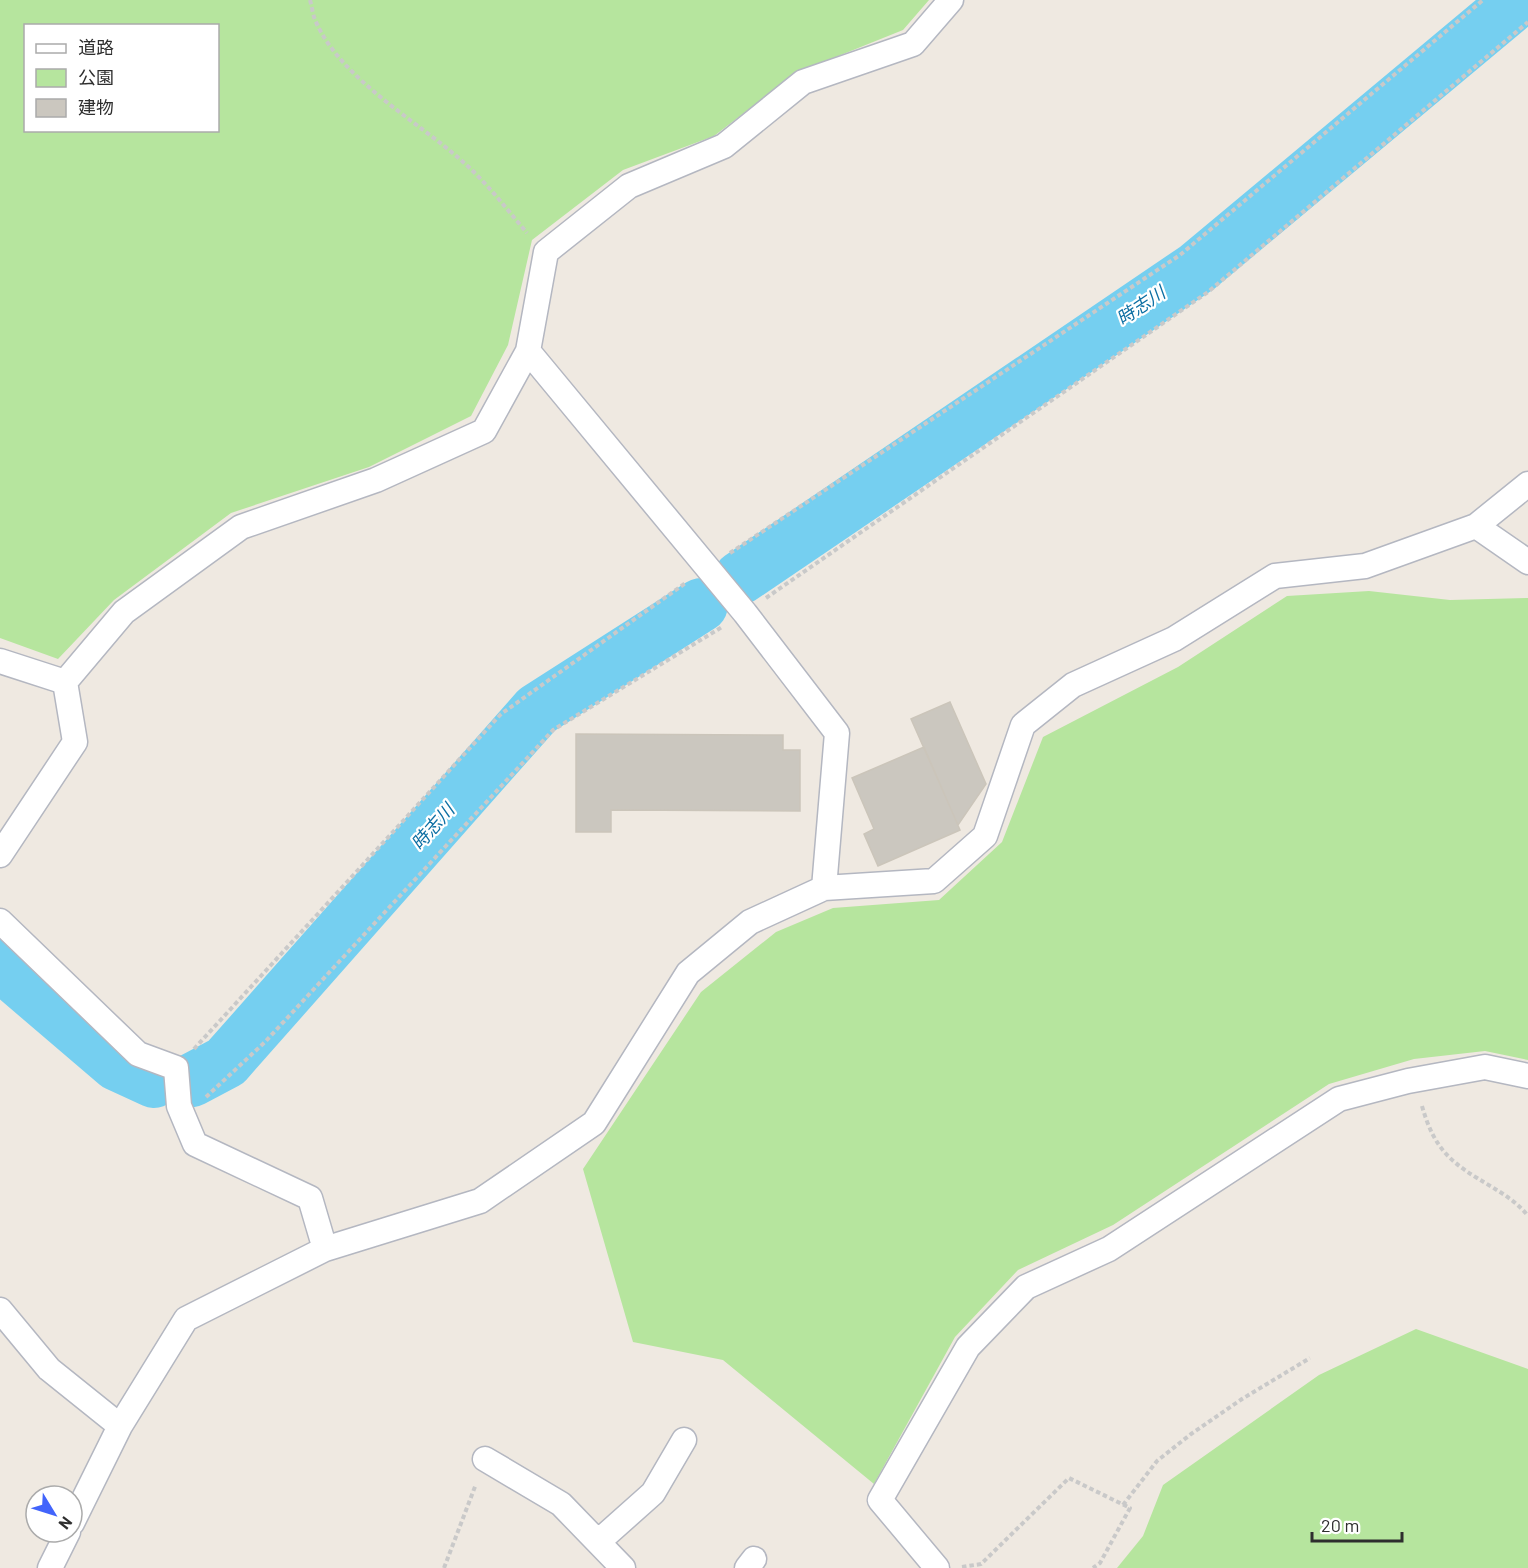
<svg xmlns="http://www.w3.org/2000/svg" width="1528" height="1568" font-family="Barlow,'Noto Sans JP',sans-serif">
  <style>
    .green { fill: #b6e59e; fill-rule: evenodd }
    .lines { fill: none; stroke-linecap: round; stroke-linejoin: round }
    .river { stroke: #75cff0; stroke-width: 54 }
    .building { fill: #cbc7bf; stroke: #cbc5ba; stroke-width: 1.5 }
    .street-casing { stroke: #b4b7c1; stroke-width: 27 }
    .path { stroke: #c9c9c9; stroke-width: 4; stroke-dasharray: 4.5 3; stroke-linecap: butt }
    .street { stroke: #fff; stroke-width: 24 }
    .labels { text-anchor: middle; stroke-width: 4.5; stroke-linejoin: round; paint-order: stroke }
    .water-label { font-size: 18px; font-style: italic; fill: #0d6fa3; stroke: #fff }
  </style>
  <rect width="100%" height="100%" fill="#efe9e1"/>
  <path class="green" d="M0,0H929L903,30L796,73L714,136L623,170L532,240L508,345L471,416L369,467L231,513L114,600L58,659L0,638ZM26,26H218V130H26Z
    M1369,591L1450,600L1528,598V1060L1485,1051L1414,1059L1329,1084L1113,1225L1018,1270L955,1337L874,1484L723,1360L633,1342L583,1169L701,992L776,932L833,908L939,900L1002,842L1043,737L1178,667L1287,596Z
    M1416,1329L1528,1369V1568H1117L1143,1536L1163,1485L1319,1375Z"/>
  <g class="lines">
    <path class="river" d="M740,578L1197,268L1518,0
      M0,964L117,1064L154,1081
      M192,1080L226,1062L537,710L701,605"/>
  </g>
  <path class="building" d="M950,702L986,784L958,825L911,719Z
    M576,734L783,735V750H800V811L611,810V832H576Z
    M924,747L960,830L878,866L864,834L874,829L852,778Z"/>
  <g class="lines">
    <defs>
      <path id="street" d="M528,351L745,613L837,733L824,888
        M1476,526L1528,562
        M0,661L65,682L124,612L241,527L376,480L484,431L528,351L546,252L629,186L724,146L803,82L913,44L951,0
        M0,855L75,742L65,682
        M0,921L138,1054L176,1068L179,1106L195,1144L310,1198L325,1249
        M0,1310L49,1369L120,1426
        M485,1459L561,1504L623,1568
        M72,1523L120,1426L186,1319L325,1249L480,1201L594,1123L688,973L750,922L824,888L934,881L985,836L1023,725L1073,685L1174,639L1275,576L1365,566L1476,526L1528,484
        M598,1542L653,1493L684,1440
        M50,1568L68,1532
        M747,1568L754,1559
        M937,1568L880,1500L968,1347L1026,1287L1109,1249L1339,1099L1408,1081L1485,1067L1528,1076"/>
    </defs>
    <use href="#street" class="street-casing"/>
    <path class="path" d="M310,0C312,7 313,16 316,22C342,80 416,120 462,161C486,182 506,208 527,233
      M730,553L1180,255L1483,0
      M766,598L1208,292L1528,22
      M194,1049L501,714L687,582
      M206,1097L265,1042L553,730L722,627
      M1422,1106C1435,1152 1453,1164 1492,1187C1505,1195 1519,1204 1528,1216
      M1123,1505L1157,1461L1191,1434L1242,1399L1310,1358
      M962,1567L981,1564L1069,1478L1130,1508L1100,1563L1093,1568
      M444,1568L476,1484"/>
    <use href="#street" class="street"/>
  </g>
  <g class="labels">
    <g class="water-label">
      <text transform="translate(1141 306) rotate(-34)" y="6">時志川</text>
      <text transform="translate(433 827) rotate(-49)" y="6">時志川</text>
    </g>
  </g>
  <rect x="24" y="24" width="195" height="108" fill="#ffffff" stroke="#ababab" stroke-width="1.5"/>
  <rect x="36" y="44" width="30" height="9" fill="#ffffff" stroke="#ababab" stroke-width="1.5"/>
  <text x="78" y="54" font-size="18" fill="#2e2e2e">道路</text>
  <rect x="36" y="69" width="30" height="18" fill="#b6e59e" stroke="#ababab" stroke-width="1.5"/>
  <text x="78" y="84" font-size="18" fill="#2e2e2e">公園</text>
  <rect x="36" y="99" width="30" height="18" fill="#cbc7bf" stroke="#ababab" stroke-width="1.5"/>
  <text x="78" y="114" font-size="18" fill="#2e2e2e">建物</text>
  <g transform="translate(54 1514) rotate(128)"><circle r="28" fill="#ffffff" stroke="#ababab" stroke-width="1.5"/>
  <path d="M0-4.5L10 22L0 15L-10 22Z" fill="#4264fb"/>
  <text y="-9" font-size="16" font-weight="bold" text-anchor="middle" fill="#2e2e2e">N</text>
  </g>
  <path d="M1312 1532v9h90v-9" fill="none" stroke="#2e2e2e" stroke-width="3"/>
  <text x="1321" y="1532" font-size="18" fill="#2e2e2e" stroke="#ffffff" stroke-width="4.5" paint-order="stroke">20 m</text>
</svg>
